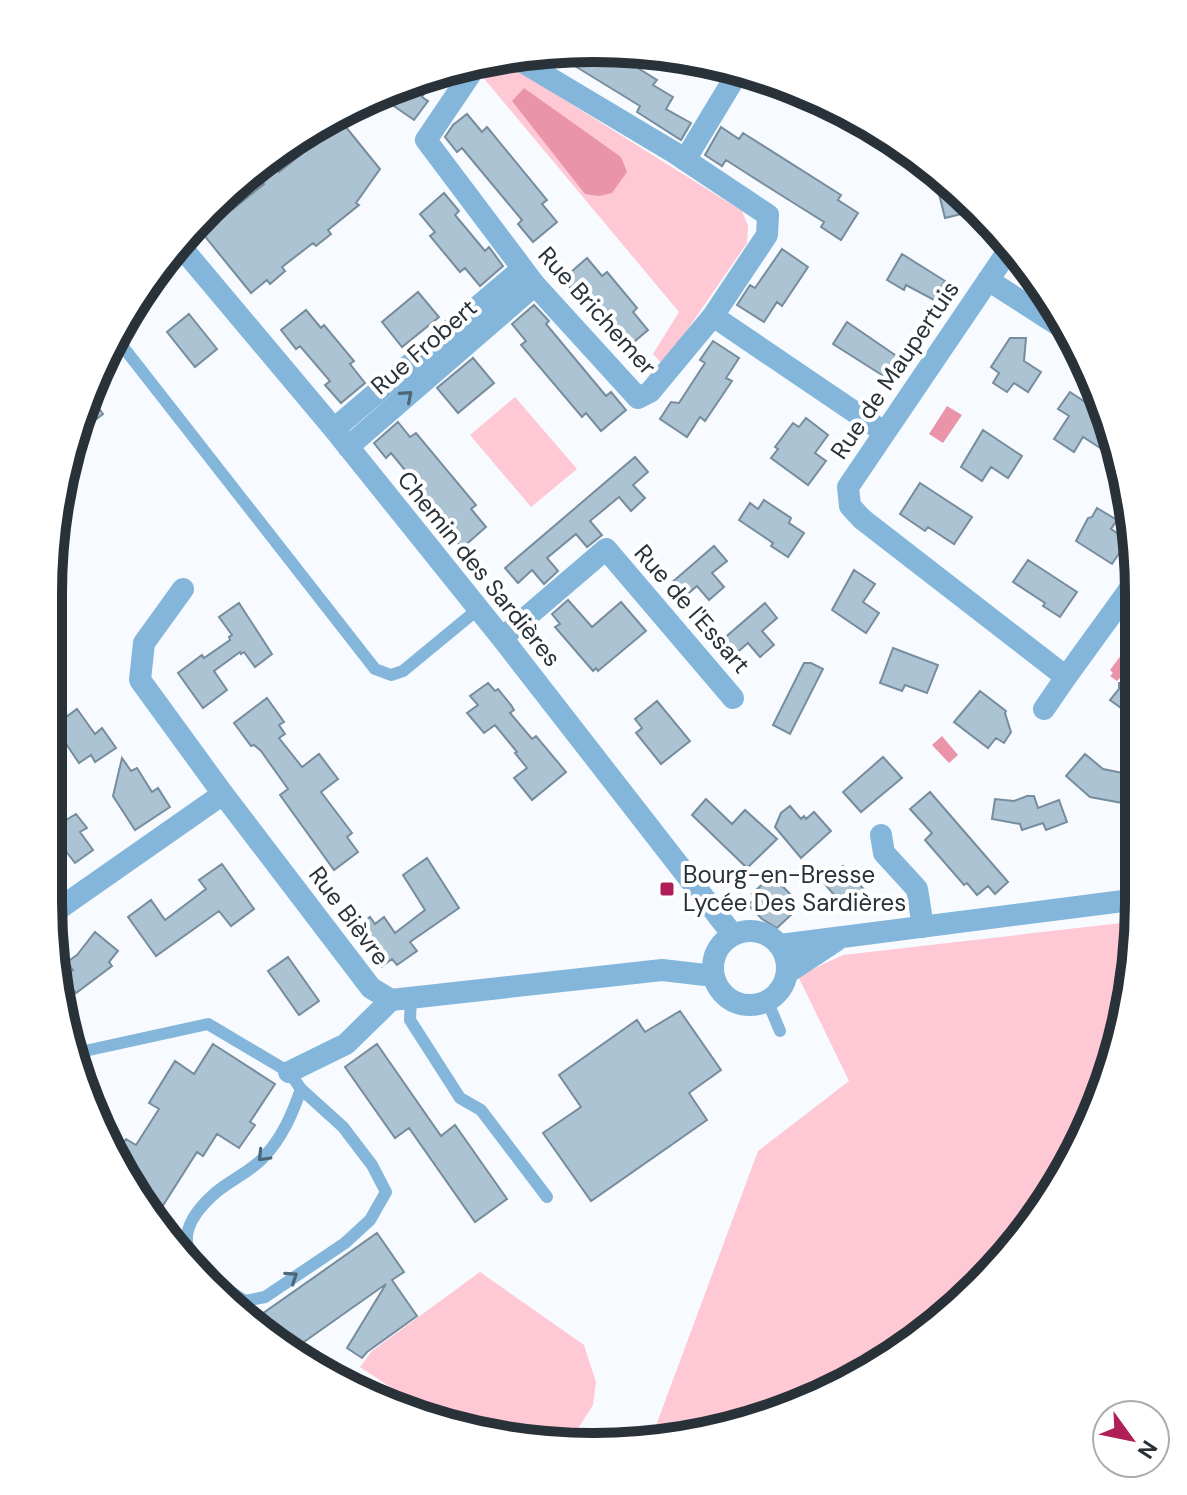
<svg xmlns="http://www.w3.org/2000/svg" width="1187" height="1495" font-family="'DM Sans',sans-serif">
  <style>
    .green { fill: #fec8d4 }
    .water { fill: #e994a9 }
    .building { fill: #acc3d3; stroke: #778c9c; stroke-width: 2 }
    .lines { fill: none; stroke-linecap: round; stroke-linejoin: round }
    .service { stroke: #83b6da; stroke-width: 12 }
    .minor { stroke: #83b6da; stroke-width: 22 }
    .oneway { stroke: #4d6779 }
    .poi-dot { fill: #af2058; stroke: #fff; stroke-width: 3 }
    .labels { text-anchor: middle; stroke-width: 8; stroke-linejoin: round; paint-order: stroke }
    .street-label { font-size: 24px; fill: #293239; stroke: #fff }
    .poi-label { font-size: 24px; fill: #293239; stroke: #fff; text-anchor: start }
    .rim { fill: none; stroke: #293239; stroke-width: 10 }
  </style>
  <rect width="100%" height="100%" fill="#f7fbff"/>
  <path class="green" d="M501,60L742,211L748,226L747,243L663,365L653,354L679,312L481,75L490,62Z
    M515,397L577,469L531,507L470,435Z
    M1130,922L1129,1007L1098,1110L1047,1205L954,1311L866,1374L734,1429L651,1439L758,1151L849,1081L798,976L843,955Z
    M480,1272L584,1345L596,1382L593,1405L568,1444L452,1428L360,1367L372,1351Z"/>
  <path class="water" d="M524,88L621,157L627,172L612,193L599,196L585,194L512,101Z
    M947,406L962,415L943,443L929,434Z
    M1128,646L1136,652V662L1123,680L1120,678L1117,681L1110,676L1113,673L1110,670Z
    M942,736L958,755L949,763L932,745Z"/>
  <path class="building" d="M609,50L657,80L653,85L673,97L666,109L691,123L681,140L637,112L640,106L552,52Z
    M439,72L422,97L428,101L414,120L388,102L398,86L419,77Z
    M467,114L482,132L487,127L547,200L542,204L557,222L533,242L518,224L522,220L462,148L457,152L445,137L453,125Z
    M341,121L380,169L356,203L359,205L328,230L331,234L316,246L313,243L282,267L285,271L270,284L267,280L251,293L203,234L218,222L215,218L230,205L233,209L264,184L261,180L276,168L279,172L310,147L307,143L322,130L325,134Z
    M721,127L739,139L743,133L841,195L838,200L858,213L841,240L821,227L824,222L765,185L726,160L722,166L705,155Z
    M956,190L978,210L945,218L939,194Z
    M444,193L459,211L455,215L485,251L489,247L503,266L480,286L465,268L460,272L430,236L435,232L420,214Z
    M782,249L808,267L782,306L777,302L764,322L737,305L750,285L755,288Z
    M902,254L945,281L934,300L906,285L904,290L887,280Z
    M587,258L602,276L607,272L637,308L633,312L648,330L623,351L608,333L613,329L583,293L578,297L563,279Z
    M418,292L439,317L402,347L382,322Z
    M534,305L549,321L546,324L606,396L611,392L626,410L601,431L586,413L582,417L521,345L526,341L512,324Z
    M306,310L321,328L324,325L354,361L350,364L365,383L341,403L325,385L330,381L300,346L296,349L281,330Z
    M189,314L217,349L195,367L167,332Z
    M847,322L898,357L885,377L833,344Z
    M1010,338H1026L1024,361L1041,372L1028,392L1014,383L1007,392L993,383L999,373L991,367Z
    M713,341L739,358L726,378L732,381L705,421L700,417L687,437L660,419L671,402L679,403L705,363L700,360Z
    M473,358L494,383L458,413L437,388Z
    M1070,392L1105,415L1116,442L1108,453L1083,437L1074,452L1054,439L1069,416L1058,409Z
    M88,394L103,414L73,437L77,418Z
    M806,418L828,435L815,453L826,461L808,485L771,458L778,449L775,447L793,423L799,427Z
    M398,422L410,437L416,433L476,505L471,509L486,527L462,548L447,530L451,526L391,453L386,458L374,443Z
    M983,430L1022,456L1008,478L991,467L982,481L961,467Z
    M635,457L648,472L633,485L645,498L631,511L619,497L590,521L602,535L587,547L576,534L547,558L558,571L544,584L532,570L518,583L505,568Z
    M920,483L972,517L954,544L928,527L925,531L900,514Z
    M764,500L791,518L789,523L804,533L788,557L771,546L773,543L739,520L750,503L758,509Z
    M1097,508L1117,520L1111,529L1128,540L1112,564L1076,541L1088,518L1092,517Z
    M714,546L727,561L712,573L724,587L709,600L697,586L683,598L670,584Z
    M1028,560L1077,592L1060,617L1043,606L1045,603L1013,582Z
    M854,570L875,584L863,602L879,613L866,633L832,610Z
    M568,600L592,627L621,602L646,631L598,671L596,668L593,671L555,627L560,624L552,614Z
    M239,603L272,654L255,667L244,652L241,654L240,652L214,671L227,690L203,708L178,673L202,655L204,658L230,640L229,637L232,635L219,617Z
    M765,603L777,618L762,631L774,645L760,657L748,643L733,656L721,641Z
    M893,648L938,665L927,693L905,685L902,691L880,683Z
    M804,663H811L823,669L790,734L773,725Z
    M1135,682V718L1110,700L1119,689V683Z
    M488,683L495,691L498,689L511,705L514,710L510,713L532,739L536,736L566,772L532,800L514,778L527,768L515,753L517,752L495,725L484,733L467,713L478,705L470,696Z
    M980,691L1006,711L1005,713L1011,732L1004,743L996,738L988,748L954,722Z
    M267,698L284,722L279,725L285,734L279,738L302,767L319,754L338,779L321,792L352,833L347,837L358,852L334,870L280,795L288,789L261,751L254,745L251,746L234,723Z
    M657,701L690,741L661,764L636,733L642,728L635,719Z
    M77,709L95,734L102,728L116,748L95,762L91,755L79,763L54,726Z
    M1085,754L1103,769L1133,775V805L1090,797L1066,776Z
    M883,757L902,778L861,812L843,792Z
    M122,758L131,771L137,768L152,792L158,788L170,807L135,830L113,796Z
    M930,792L1008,882L995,894L988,886L977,895L967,883L964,885L925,840L932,833L910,809Z
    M1027,796H1034L1038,808L1059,800L1067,822L1046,830L1043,823L1022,830L1020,824L992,819L995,799L1014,801Z
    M706,799L732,824L745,810L777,839L747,868L692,815Z
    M790,806L801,819L804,816L806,819L814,812L831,831L801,858L775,827L781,813Z
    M76,814L87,828L80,832L93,850L75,863L64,849L48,860V831Z
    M427,858L459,908L410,942L417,951L397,965L392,959L381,967L354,929L370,917L375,924L384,917L395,933L425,910L403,875Z
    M222,864L254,909L231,926L219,911L156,956L128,917L151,900L165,920L206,889L199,880Z
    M843,866L867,893L847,910L823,882Z
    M772,875L790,894L782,902L793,913L777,928L762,919L748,905L756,898L752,894Z
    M95,932L118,951L109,962L112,966L76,993L64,977L73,970L67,962L77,955Z
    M288,957L319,1001L299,1015L268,971Z
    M680,1011L721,1070L689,1093L707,1120L591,1201L543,1133L581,1107L559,1075L637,1020L645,1032Z
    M213,1044L275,1084L250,1122L255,1125L239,1148L217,1134L203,1156L197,1152L155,1218L121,1174L114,1157L126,1139L136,1145L159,1109L149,1103L175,1061L194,1074Z
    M377,1044L441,1136L455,1125L507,1199L475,1222L409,1128L395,1138L345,1067Z
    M377,1233L404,1272L392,1280L417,1316L367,1352L362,1358L347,1348L386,1284L291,1351L252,1321Z"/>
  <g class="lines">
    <path class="service" d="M117,329L120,343L375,669L391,675L403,671L477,610
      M411,998L410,1020L460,1098L481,1110L547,1197
      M767,1000L780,1031
      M71,1054L208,1024L289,1072L301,1089L343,1127L372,1165L386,1192L370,1220L345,1243L265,1297L245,1301C200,1272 158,1245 213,1195C228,1181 249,1173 263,1158C282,1138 292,1115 301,1089"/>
    <path class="minor" d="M478,63L426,140L535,285L638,398L650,392L713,316L767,235L768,215L675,153L511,55
      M685,160L740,69
      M177,242L334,429L502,638L733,935
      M1012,245L848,487L850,506L862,519L1066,677L1137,579
      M988,280L1072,334
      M713,316L884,432
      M334,429L522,269
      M348,447L535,285
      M183,589L144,643L140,680L223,794L371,988L391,1000L662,970L714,976
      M502,638L606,549L733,698
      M1044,709L1066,677
      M881,835L884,853L917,889L923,927
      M50,915L223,794
      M713 968a37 37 0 1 1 74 0a37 37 0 1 1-74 0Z
      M780,945L1131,900
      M787,973L837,940
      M289,1072L346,1044L391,1000"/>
  </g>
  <defs><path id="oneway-chevron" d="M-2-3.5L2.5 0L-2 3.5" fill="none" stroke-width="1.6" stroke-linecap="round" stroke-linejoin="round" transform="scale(2)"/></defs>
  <g class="oneway">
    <use href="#oneway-chevron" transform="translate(407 396) rotate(-41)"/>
    <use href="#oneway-chevron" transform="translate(263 1156) rotate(134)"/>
    <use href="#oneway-chevron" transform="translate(292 1277) rotate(-34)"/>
  </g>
  <rect class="poi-dot" x="659" y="881" width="16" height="16" rx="4"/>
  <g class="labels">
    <g class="street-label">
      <text transform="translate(597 311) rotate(48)" y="8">Rue Brichemer</text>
      <text transform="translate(424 347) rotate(-41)" y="8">Rue Frobert</text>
      <text transform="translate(895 370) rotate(-56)" y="8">Rue de Maupertuis</text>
      <text transform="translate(479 569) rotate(51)" y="8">Chemin des Sardières</text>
      <text transform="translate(692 609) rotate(49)" y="8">Rue de l'Essart</text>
      <text transform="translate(349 916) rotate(53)" y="8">Rue Bièvre</text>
    </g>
    <g class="poi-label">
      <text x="683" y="883">Bourg-en-Bresse<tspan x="683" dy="28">Lycée Des Sardières</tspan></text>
    </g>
  </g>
  <path d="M0 0H1187V1495H0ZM593 62H594A531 531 0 0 1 1125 593V902A531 531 0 0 1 594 1433H593A531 531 0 0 1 62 902V593A531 531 0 0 1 593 62Z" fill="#fff" fill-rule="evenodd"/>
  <path class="rim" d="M593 62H594A531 531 0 0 1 1125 593V902A531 531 0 0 1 594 1433H593A531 531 0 0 1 62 902V593A531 531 0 0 1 593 62Z"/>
  <g transform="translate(1131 1439) rotate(123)"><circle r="38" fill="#ffffff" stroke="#a9adb0" stroke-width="2"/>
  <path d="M0-6L14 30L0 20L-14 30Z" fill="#af2058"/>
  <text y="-12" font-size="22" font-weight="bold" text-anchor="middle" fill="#293239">N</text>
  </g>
</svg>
